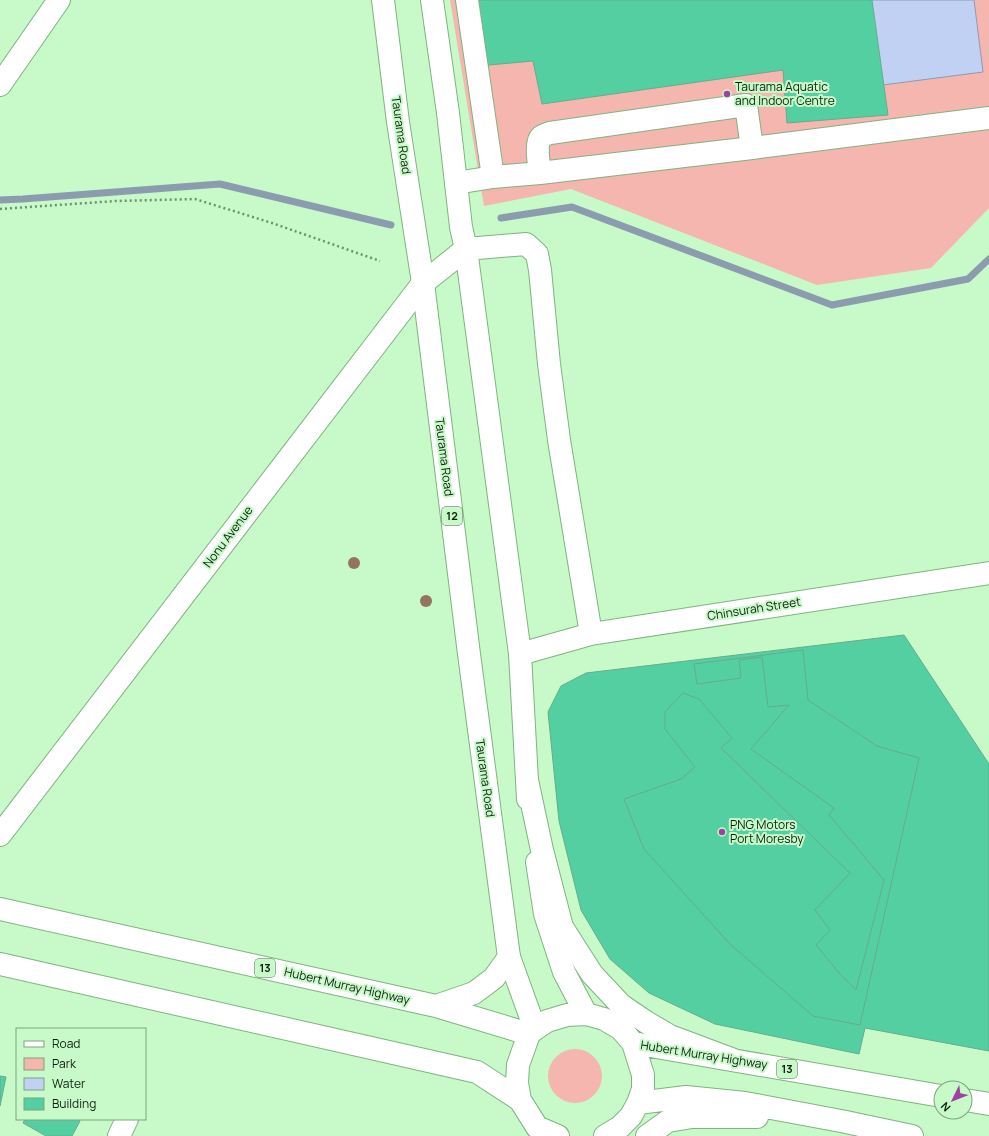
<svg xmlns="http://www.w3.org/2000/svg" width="989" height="1136" font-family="Manrope,sans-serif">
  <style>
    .green { fill: #f4b6af }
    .water { fill: #c1d1f4; stroke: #8b9caf }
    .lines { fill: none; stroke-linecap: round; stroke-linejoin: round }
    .stream { stroke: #8b9caf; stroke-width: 7 }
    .building { fill: #54cfa1; stroke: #65ac8e }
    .minor-casing { stroke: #81b283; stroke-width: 24 }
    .major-casing { stroke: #81b283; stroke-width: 24 }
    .highway-casing { stroke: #81b283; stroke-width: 24 }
    .path { stroke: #6d916e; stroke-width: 2.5; stroke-dasharray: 2 3; stroke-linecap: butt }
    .minor { stroke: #fff; stroke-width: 22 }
    .major { stroke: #fff; stroke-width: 22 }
    .highway { stroke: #fff; stroke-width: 22 }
    .tree { fill: #927461 }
    .poi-dot { fill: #a03fa6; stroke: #c7fac8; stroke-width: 1.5 }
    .labels { text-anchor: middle; stroke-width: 4; stroke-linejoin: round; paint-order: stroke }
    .shield { fill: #c7fac8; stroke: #456146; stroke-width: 1 }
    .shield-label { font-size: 11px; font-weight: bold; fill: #0d200e }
    .poi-label { font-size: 12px; fill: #0d200e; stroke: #c7fac8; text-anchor: start }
    .street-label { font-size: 12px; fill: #0d200e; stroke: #c7fac8 }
  </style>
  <rect width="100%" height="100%" fill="#c7fac8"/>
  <path class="green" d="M450,0H989V208L931,268L817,285L571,189L484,206Z
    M548 1076a27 27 0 1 1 54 0a27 27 0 1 1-54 0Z"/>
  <path class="water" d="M832,0H974L983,72L844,90Z"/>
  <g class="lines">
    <path class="stream" d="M0,200L23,199L220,184L391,225
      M501,218L572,207L832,305L968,279L989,259"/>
  </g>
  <path class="building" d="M470,0H872L888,115L787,123L783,70L542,104L533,61L478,66Z
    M904,635L989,764V1051L865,1028L859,1054L715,1024L649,993L610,959L581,910L559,821L548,712L561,686L586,673Z
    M803,650L808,700L877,746L919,758L860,1025L813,1016L730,944L644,849L624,799L681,779L695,767L665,729V712L683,693L699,699L732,738L721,748L850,873L815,910L830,930L816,945L839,973L856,990L884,880L829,815L834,808L751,749L789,705L768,707L762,657L739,660L741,678L697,684L694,664Z
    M0,1076L6,1077L0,1106Z
    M25,1119H76L80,1121L72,1136H46L23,1123Z"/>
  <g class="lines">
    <defs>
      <path id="minor" d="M467,0L493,177
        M0,85L59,0
        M540,173C539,165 535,142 541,137C543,135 547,134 550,133L746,105L752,148
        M456,183L493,177L540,173L752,148L989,118
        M520,654L591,634L989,573
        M0,835L423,283L466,249L526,244L537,254L540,270L549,364L559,440L591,634
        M119,1136L127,1119"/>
      <path id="major" d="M383,0L398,122L423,283L469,654L509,957L535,1029
        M432,0L448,113L461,227L466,249L520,654L528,799
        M537,862L545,914L564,972L586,1014"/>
      <path id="highway" d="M527,780L542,850L562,927L592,974L621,1005L646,1022L670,1036L734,1060
        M0,909L436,1006L529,1034
        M0,964L477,1072L520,1100
        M436,1006L474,993L494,978L509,957
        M633,1043L941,1096
        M965,1100L989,1104
        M638,1103L686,1097L745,1103L841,1121L912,1136
        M558,1136L537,1127L520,1100L517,1083L518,1065L529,1034L535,1029L547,1021L567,1015L586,1014L604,1019L621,1029L633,1043L643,1075V1089L638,1103L631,1116L620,1127L605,1136
        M647,1136L668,1121L692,1117H757"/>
    </defs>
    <use href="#minor" class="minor-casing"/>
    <use href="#major" class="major-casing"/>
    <use href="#highway" class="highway-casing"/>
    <path class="path" d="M0,209L116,201L195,199L272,223L380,261"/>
    <use href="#minor" class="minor"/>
    <use href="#major" class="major"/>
    <use href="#highway" class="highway"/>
  </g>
  <g class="tree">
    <circle cx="354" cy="563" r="6"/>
    <circle cx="426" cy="601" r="6"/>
  </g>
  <g class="poi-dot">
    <circle cx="727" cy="94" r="4"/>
    <circle cx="722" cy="832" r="4"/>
  </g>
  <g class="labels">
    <g class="shield">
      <rect x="442" y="507" width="20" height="18" rx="3"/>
      <rect x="255" y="959" width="20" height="18" rx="3"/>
      <rect x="777" y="1060" width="20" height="18" rx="3"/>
    </g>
    <g class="shield-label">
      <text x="452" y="520">12</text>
      <text x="265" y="972">13</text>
      <text x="787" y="1073">13</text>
    </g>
    <g class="poi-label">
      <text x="735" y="91">Taurama Aquatic<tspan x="735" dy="14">and Indoor Centre</tspan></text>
      <text x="730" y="829">PNG Motors<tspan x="730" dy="14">Port Moresby</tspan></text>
    </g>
    <g class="street-label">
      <text transform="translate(401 135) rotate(82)" y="4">Taurama Road</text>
      <text transform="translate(444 457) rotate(83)" y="4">Taurama Road</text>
      <text transform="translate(228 537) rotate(-53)" y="4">Nonu Avenue</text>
      <text transform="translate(754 609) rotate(-9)" y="4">Chinsurah Street</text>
      <text transform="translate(485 778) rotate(82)" y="4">Taurama Road</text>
      <text transform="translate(347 986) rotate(13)" y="4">Hubert Murray Highway</text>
      <text transform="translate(704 1055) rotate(9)" y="4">Hubert Murray Highway</text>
    </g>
  </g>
  <rect x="16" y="1028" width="130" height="92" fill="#c7fac8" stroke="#7da37e"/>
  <rect x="24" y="1041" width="20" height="6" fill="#ffffff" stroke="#7da37e"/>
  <text x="52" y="1048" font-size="12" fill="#0d200e">Road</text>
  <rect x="24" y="1058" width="20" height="12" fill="#f4b6af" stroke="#7da37e"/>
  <text x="52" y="1068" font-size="12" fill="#0d200e">Park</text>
  <rect x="24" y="1078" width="20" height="12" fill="#c1d1f4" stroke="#7da37e"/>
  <text x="52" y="1088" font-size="12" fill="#0d200e">Water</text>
  <rect x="24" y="1098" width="20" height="12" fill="#54cfa1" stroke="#7da37e"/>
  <text x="52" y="1108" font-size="12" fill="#0d200e">Building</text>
  <g transform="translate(953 1100) rotate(227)"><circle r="19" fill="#c7fac8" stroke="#7da37e"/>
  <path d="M0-3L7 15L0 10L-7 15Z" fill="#a03fa6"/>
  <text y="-6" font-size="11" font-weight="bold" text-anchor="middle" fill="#0d200e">N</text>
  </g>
</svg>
